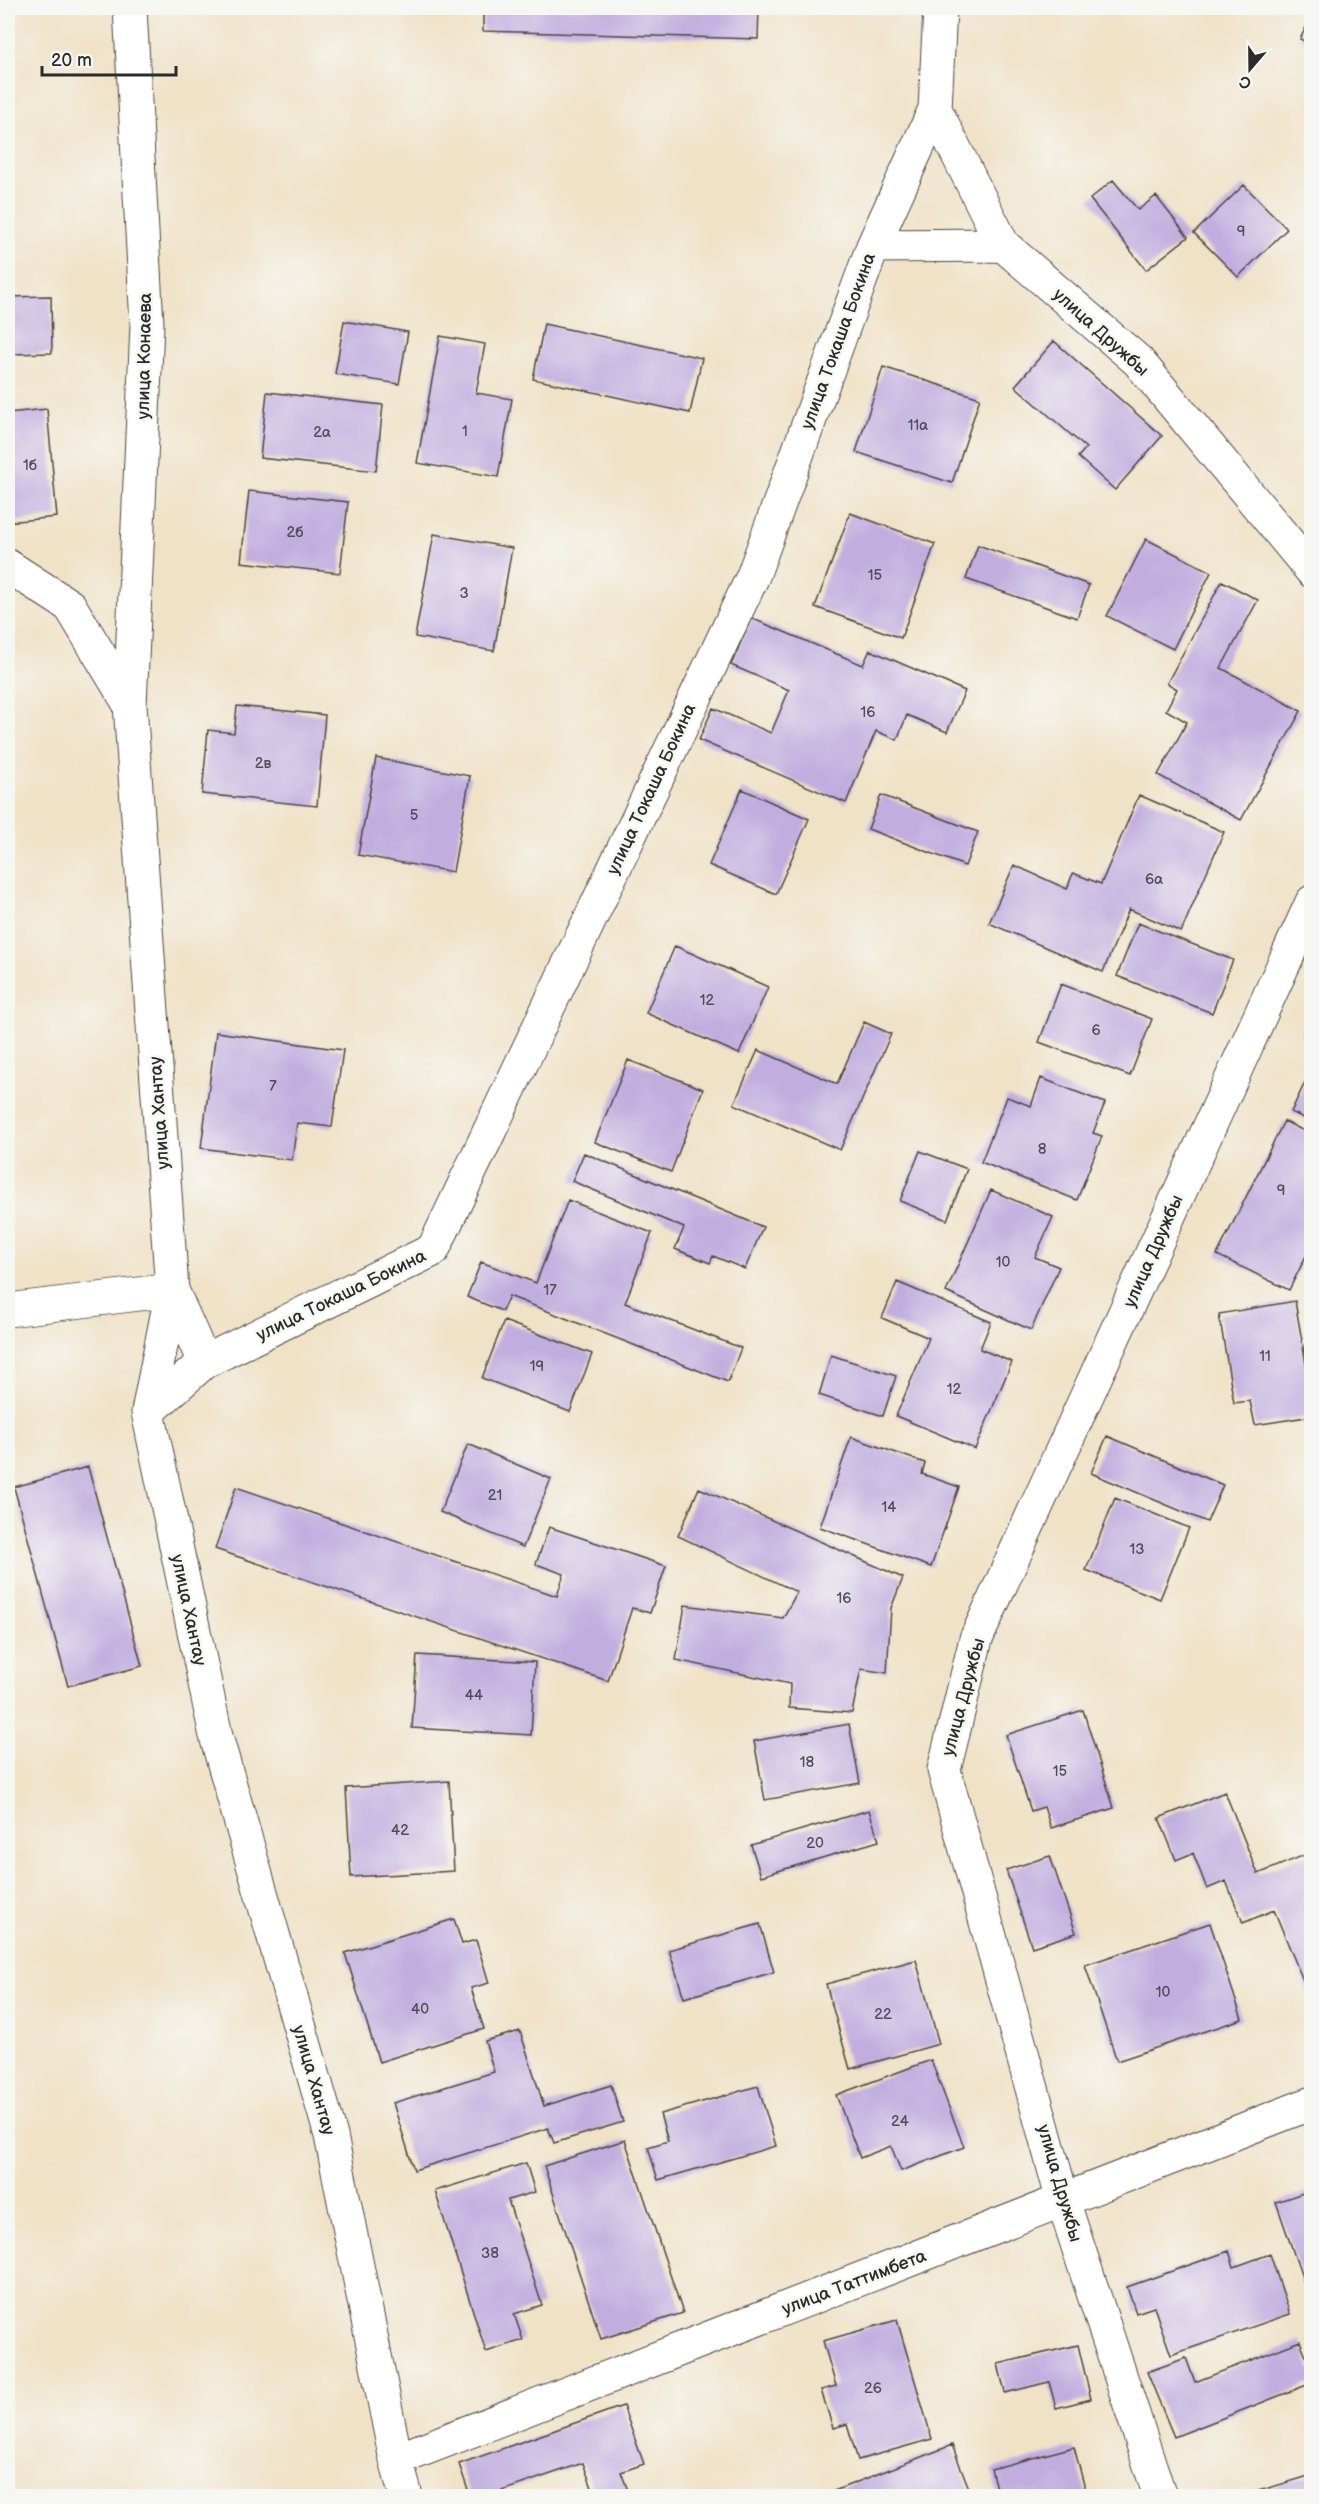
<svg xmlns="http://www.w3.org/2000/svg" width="1319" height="2504" font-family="'Balsamiq Sans',sans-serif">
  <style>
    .building { fill: #c1aedf }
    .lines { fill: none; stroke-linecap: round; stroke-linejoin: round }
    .minor-casing { stroke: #494642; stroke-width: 35 }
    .minor { stroke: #fff; stroke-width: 33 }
    .labels { text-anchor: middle; stroke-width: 5; stroke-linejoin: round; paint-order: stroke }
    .number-label { font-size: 15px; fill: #504c58 }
    .street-label { font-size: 18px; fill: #2b2b2b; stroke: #f6f6f2 }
  </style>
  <rect width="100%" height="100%" fill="#f6f6f2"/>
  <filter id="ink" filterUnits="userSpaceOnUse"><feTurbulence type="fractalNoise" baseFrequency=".0167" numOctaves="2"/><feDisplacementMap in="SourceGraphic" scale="12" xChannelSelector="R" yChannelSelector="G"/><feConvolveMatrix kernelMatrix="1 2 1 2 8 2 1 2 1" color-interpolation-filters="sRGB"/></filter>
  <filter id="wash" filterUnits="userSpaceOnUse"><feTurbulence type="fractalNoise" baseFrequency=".008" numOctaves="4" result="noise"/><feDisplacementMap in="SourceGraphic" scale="24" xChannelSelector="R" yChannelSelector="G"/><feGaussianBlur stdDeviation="1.35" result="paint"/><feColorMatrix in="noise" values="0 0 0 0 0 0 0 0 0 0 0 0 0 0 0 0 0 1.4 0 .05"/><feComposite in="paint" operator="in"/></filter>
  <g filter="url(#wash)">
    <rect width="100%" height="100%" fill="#f0e2c7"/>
    <g id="blocks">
      <path class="building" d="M483,8H759L758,39L483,31Z
        M1312,16V45L1300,39Z
        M1113,180L1138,210L1156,196L1188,237L1146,270L1090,199Z
        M1244,185L1287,229L1238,277L1194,233Z
        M51,296L52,353L8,354V297Z
        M344,321L408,332L399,384L335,374Z
        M544,324L702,358L690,413L533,379Z
        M440,336L485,344L476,393L512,399L498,477L417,463Z
        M1054,341L1162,436L1115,490L1078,457L1086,448L1015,386Z
        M883,367L980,398L952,483L856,452Z
        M267,392L383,405L376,471L260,458Z
        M47,409L57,517L8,522V413Z
        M249,491L348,502L340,573L241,562Z
        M850,513L935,544L901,638L815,607Z
        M434,534L512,548L494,651L415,637Z
        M1146,539L1211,572L1173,649L1107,616Z
        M978,545L1089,585L1077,618L966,579Z
        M1222,581L1258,600L1221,668L1301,711L1241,820L1158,775L1187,722L1166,710L1177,689L1167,683Z
        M751,618L863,665L870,650L965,691L947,732L907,715L897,740L876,731L846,803L699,740L713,708L771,733L789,690L731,665Z
        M237,706L325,715L317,806L202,794L208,730L234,733Z
        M376,758L470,776L453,872L358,855Z
        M742,789L809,819L776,894L709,865Z
        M881,795L978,832L965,866L868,829Z
        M1139,795L1224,832L1181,932L1129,909L1103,972L989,923L1014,865L1067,889L1073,873L1101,884Z
        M1138,923L1233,960L1212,1013L1117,976Z
        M675,946L768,987L739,1054L646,1013Z
        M1061,984L1152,1019L1130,1076L1039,1042Z
        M1312,1015V1036L1303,1033Z
        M864,1022L891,1034L840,1150L734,1104L758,1050L837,1084Z
        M216,1032L343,1050L332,1127L297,1123L292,1160L201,1148Z
        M628,1060L703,1089L671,1172L595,1142Z
        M1308,1076L1312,1078V1122L1291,1112Z
        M1041,1078L1105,1103L1093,1133L1102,1136L1077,1200L981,1162L1007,1097L1031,1106Z
        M1284,1121L1312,1135V1244L1289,1290L1217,1255Z
        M920,1151L967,1169L947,1220L900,1201Z
        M584,1153L763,1227L745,1269L713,1256L710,1263L675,1249L684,1228L572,1181Z
        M991,1190L1053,1217L1035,1257L1059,1267L1031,1330L946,1292Z
        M568,1200L652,1233L625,1303L741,1348L728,1382L509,1296L502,1311L467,1297L481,1262L536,1283Z
        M897,1282L991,1322L980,1349L1012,1362L975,1449L896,1416L929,1338L882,1318Z
        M1295,1301L1312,1398V1416L1255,1425L1250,1401L1234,1403L1219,1314Z
        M504,1321L592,1354L570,1412L482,1378Z
        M831,1355L896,1376L883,1416L819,1395Z
        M1107,1436L1223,1485L1207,1522L1091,1473Z
        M851,1437L925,1463L922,1474L959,1487L931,1567L820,1527Z
        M468,1444L551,1479L523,1547L440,1512Z
        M88,1467L142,1666L68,1686L14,1487Z
        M236,1487L557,1596L564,1574L536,1564L549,1527L666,1566L650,1613L632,1608L608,1681L215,1549Z
        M699,1488L903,1578L891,1608L887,1673L861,1669L852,1713L789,1708L790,1684L676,1660L685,1605L783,1618L797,1592L678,1536Z
        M1115,1498L1189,1528L1160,1599L1086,1570Z
        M417,1655L535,1662L531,1735L412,1728Z
        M1083,1710L1114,1808L1051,1828L1044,1807L1031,1811L1006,1735Z
        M849,1724L860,1783L765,1800L754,1741Z
        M449,1781L454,1871L351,1877L346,1788Z
        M1225,1792L1258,1874L1312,1852V2002L1274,1910L1243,1923L1226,1881L1207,1889L1193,1853L1176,1860L1159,1818Z
        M869,1810L879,1841L761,1876L751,1845Z
        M1050,1856L1076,1933L1032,1947L1006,1870Z
        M454,1919L462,1944L476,1940L489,1983L471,1988L484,2029L379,2062L345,1953Z
        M1210,1923L1242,2019L1117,2061L1085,1965Z
        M760,1924L774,1972L684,1998L669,1950Z
        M916,1960L939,2044L850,2069L826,1984Z
        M520,2031L544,2106L611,2085L623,2122L554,2143L548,2128L414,2170L393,2103L494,2072L485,2041Z
        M931,2060L964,2147L901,2171L891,2146L860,2158L836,2095Z
        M758,2086L776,2146L658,2180L648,2147L668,2141L660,2114Z
        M625,2140L683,2313L601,2339L544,2166Z
        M526,2163L535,2192L508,2200L542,2305L514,2314L523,2340L486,2352L435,2191Z
        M1312,2190V2285L1305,2286L1276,2202Z
        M1229,2251L1234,2267L1270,2254L1290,2314L1171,2355L1154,2307L1136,2313L1127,2287Z
        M897,2320L932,2439L858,2460L847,2424L833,2428L821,2390L836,2386L823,2341Z
        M1300,2341L1312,2371V2383L1174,2437L1147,2372L1186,2358L1195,2382Z
        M1078,2345L1091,2399L1056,2408L1049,2382L1005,2393L998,2364Z
        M623,2406L644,2464L621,2472L630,2496H595L583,2463L487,2496H470L459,2464Z
        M952,2445L972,2496H821Z
        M1074,2447L1087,2496H998L991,2469Z
        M1312,2475V2496H1242Z"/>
    </g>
  </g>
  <g filter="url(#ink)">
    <use href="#blocks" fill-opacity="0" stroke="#494642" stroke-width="1.5"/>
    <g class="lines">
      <defs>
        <path id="minor" d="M130,8L147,325L130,705L172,1290L148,1412L216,1736L331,2136L396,2460L406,2496
          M935,109L1003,245L1138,361L1312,571
          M873,246L1003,245
          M8,566L70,606L130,705
          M8,1310L172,1290L204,1362
          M148,1412L204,1362L433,1250L753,576L873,246L935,109L940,8
          M396,2460L1312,2103
          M1160,2496L1063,2201L944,1770L976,1639L1312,902"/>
      </defs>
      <use href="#minor" class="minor-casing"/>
      <use href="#minor" class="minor"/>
    </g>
  </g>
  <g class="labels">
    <g class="number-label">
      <text x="1241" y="236">9</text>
      <text x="918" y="430">11а</text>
      <text x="465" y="436">1</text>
      <text x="322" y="437">2а</text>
      <text x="30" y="470">1б</text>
      <text x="295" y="537">2б</text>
      <text x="875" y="580">15</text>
      <text x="464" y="598">3</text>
      <text x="868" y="717">16</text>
      <text x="263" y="768">2в</text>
      <text x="414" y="820">5</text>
      <text x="1154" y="884">6а</text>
      <text x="707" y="1005">12</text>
      <text x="1096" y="1035">6</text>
      <text x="273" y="1091">7</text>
      <text x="1042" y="1154">8</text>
      <text x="1281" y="1195">9</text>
      <text x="1003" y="1267">10</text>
      <text x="550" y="1295">17</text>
      <text x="1265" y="1361">11</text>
      <text x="537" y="1371">19</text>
      <text x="954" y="1394">12</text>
      <text x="495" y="1500">21</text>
      <text x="889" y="1512">14</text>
      <text x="1137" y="1554">13</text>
      <text x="844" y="1603">16</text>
      <text x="474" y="1700">44</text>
      <text x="807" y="1767">18</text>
      <text x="1060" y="1776">15</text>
      <text x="400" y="1835">42</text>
      <text x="815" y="1848">20</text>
      <text x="1163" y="1997">10</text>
      <text x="420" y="2014">40</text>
      <text x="883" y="2019">22</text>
      <text x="900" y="2126">24</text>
      <text x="490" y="2258">38</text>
      <text x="873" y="2393">26</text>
    </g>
    <g class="street-label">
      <text transform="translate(1101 332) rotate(42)" y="6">улица Дружбы</text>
      <text transform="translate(838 341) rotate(-70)" y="6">улица Токаша Бокина</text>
      <text transform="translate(144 356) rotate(-89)" y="6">улица Конаева</text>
      <text transform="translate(651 789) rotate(-65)" y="6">улица Токаша Бокина</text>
      <text transform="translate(159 1113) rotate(-94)" y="6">улица Хантау</text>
      <text transform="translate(1153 1251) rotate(-66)" y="6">улица Дружбы</text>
      <text transform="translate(341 1295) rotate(-26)" y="6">улица Токаша Бокина</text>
      <text transform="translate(189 1610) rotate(78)" y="6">улица Хантау</text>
      <text transform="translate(963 1697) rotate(-75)" y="6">улица Дружбы</text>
      <text transform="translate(314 2080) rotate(74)" y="6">улица Хантау</text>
      <text transform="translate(1060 2183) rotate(74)" y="6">улица Дружбы</text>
      <text transform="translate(854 2282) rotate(-21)" y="6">улица Таттимбета</text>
    </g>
  </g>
  <rect width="1319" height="2504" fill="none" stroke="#f6f6f2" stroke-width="30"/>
  <g transform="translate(1250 69) rotate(200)" stroke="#f6f6f2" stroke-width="4.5" paint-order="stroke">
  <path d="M0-4.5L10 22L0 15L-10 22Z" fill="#2b2b2b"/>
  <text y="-9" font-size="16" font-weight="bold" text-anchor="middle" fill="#2b2b2b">С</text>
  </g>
  <path d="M42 66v9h134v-9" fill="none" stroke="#2b2b2b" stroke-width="3"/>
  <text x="51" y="66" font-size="18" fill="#2b2b2b" stroke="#f6f6f2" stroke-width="4.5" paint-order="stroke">20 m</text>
</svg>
